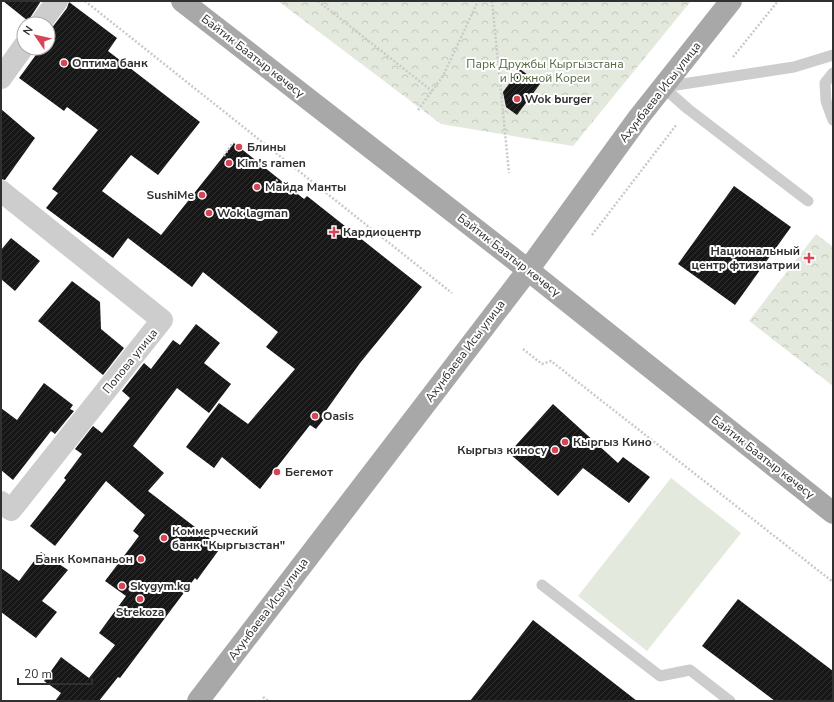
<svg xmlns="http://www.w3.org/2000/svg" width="834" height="702" font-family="'Nunito Sans',sans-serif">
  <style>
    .forest { fill: url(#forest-crowns) }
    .pitch { fill: #e4e9dd }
    .building { fill: url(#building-hatch) }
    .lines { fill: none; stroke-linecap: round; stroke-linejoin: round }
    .path { stroke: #cacaca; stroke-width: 2.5; stroke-dasharray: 2 2; stroke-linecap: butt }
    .lane { stroke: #cdcdcd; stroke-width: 11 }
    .street { stroke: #cdcdcd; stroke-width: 22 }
    .primary { stroke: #a8a8a8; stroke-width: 22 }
    .poi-dot { fill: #d64455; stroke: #fff; stroke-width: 1.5 }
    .labels { text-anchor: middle; stroke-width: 4; stroke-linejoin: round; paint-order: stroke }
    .street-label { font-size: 12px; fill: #303030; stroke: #fff }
    .poi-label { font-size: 12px; font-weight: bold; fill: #303030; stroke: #fff; text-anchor: start }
    .park-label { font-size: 12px; fill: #556841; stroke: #fff }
  </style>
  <defs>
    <pattern id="forest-crowns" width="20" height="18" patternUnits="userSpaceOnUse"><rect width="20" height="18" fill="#e4e9dd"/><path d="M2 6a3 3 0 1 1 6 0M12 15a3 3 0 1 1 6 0" fill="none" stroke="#c4c8be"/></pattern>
    <pattern id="building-hatch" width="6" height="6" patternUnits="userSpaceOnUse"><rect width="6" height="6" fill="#171717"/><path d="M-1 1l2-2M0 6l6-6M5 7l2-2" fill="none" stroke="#303030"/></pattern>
  </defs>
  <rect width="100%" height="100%" fill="#fff"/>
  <path class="forest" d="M278,1H691L573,146L441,124Z
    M816,234L833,247V386L749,321Z"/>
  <path class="pitch" d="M671,478L741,533L647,651L578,596Z"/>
  <path class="building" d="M3,1H41L28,21Z
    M69,2L117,38L108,51L200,122L158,175L131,155L102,191L161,235L234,143L304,199L307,196L422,287L360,363L325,412L328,414L316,429L310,425L260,489L222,457L214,468L186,447L219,403L248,424L295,369L266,347L278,332L203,272L192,287L128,238L113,258L46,208L58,193L52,189L98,130L67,107L64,111L19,78L41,48H48V33L67,8Z
    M520,69L540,84L517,115L506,107L503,92Z
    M1,109L35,138L5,180L1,179Z
    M734,186L791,227L735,305L678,264Z
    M11,238L40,261L15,291L1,279V250Z
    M72,281L100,302L101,329L124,348L103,375L38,321Z
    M196,324L220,343L204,363L231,384L209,413L177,388L133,446L164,473L148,491L221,547L197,580L195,578L120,678L118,677L99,701H55L61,693L44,681L61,657L89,678L115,645L99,633L126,596L105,581L139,536L133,531L145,515L106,481L55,546L30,526L66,480L64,478L82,454L75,449L93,426L102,433L130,398L122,391L144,363L151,369L173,340L180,345Z
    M44,383L73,405L70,409L74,411L55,434L51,431L13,480L1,470V408L17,420Z
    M553,404L618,463L623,457L650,477L629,503L583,468L558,496L509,453Z
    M41,552L68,570L42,601L57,612L36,638L1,612V568L19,581Z
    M738,599L833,671V701H775L702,646Z
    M533,620L637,701H470Z"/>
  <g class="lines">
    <path class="path" d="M85,1L452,293
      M318,1L432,91
      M492,1L509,173
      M733,57L778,1
      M418,110L443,76L478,1
      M224,156L233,142
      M268,190L279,178
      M592,235L677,124
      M523,349L542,364L551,361L833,582
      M263,697L268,701"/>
    <path class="lane" d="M833,73L825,83L826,101L833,120
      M808,201L688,109L663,87L794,67L833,55
      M542,585L660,676L690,670L730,701"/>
    <path class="street" d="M40,24L57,1
      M1,78L24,46
      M1,191L162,320L11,510L1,502"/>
    <path class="primary" d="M182,1L528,270L833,513
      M198,701L528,270L639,117L731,1"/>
  </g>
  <g class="poi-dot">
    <circle cx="64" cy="63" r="4"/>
    <circle cx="517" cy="99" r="4"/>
    <circle cx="239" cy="147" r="4"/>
    <circle cx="229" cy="163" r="4"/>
    <circle cx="257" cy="187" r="4"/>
    <circle cx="202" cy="195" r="4"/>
    <circle cx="209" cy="213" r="4"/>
    <path d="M332 226h4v4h4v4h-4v4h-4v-4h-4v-4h4z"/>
    <path d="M807 252h4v4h4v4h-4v4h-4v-4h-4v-4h4z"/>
    <circle cx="315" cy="416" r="4"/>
    <circle cx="565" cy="442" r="4"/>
    <circle cx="555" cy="450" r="4"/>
    <circle cx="277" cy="472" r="4"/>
    <circle cx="164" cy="538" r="4"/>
    <circle cx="141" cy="559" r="4"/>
    <circle cx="122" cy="586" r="4"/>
    <circle cx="140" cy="599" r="4"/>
  </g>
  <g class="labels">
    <g class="street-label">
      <text transform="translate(253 56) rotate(38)" y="4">Байтик Баатыр көчөсү</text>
      <text transform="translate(660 92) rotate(-52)" y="4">Ахунбаева Исы улица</text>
      <text transform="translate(509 255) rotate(38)" y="4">Байтик Баатыр көчөсү</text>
      <text transform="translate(465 351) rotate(-53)" y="4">Ахунбаева Исы улица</text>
      <text transform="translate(130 361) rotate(-51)" y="4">Попова улица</text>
      <text transform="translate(763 457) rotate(38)" y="4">Байтик Баатыр көчөсү</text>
      <text transform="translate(268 609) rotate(-53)" y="4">Ахунбаева Исы улица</text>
    </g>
    <g class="poi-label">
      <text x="72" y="67">Оптима банк</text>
      <text x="525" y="103">Wok burger</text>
      <text x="247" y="151">Блины</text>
      <text x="237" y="167">Kim's ramen</text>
      <text x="265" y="191">Майда Манты</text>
      <text x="194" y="199" text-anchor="end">SushiMe</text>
      <text x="217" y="217">Wok lagman</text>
      <text x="343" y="236">Кардиоцентр</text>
      <text x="800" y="255" text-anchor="end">Национальный<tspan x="800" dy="14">центр фтизиатрии</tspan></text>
      <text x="323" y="420">Oasis</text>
      <text x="573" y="446">Кыргыз Кино</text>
      <text x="547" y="454" text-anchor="end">Кыргыз киносу</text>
      <text x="285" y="476">Бегемот</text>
      <text x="172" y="535">Коммерческий<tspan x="172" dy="14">банк "Кыргызстан"</tspan></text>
      <text x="133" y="563" text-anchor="end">Банк Компаньон</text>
      <text x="130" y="590">Skygym.kg</text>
      <text x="140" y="616" text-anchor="middle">Strekoza</text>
    </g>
    <g class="park-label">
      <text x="545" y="68">Парк Дружбы Кыргызстана<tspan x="545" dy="14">и Южной Кореи</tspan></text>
    </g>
  </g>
  <rect width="834" height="702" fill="none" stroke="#303030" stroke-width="4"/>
  <g transform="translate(36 36) rotate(304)"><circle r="19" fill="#ffffff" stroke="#acacac"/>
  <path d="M0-3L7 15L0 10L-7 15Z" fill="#d64455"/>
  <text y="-6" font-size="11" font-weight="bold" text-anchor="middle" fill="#303030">N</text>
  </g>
  <path d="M18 678v6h74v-6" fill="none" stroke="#303030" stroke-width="2"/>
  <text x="24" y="678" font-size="12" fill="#303030" stroke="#ffffff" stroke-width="3" paint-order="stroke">20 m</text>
</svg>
